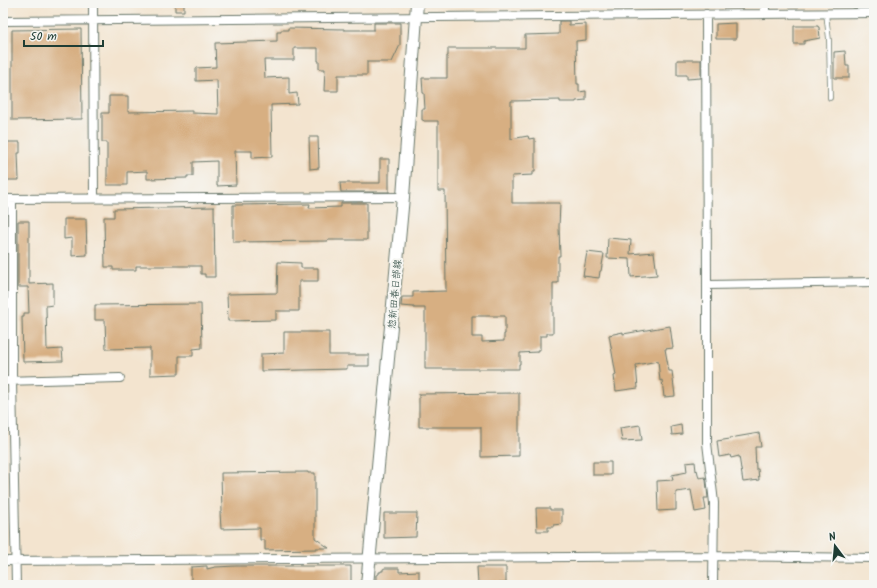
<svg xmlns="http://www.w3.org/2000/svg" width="877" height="588" font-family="Kalam,'Klee One',sans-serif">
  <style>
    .building { fill: #d7af82; fill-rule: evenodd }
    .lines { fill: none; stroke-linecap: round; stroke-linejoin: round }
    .service-casing { stroke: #69776a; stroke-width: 5.5 }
    .minor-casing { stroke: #69776a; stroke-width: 10 }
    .secondary-casing { stroke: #69776a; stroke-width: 14 }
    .service { stroke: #fff; stroke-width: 4 }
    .minor { stroke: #fff; stroke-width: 8 }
    .secondary { stroke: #fff; stroke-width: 12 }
    .labels { text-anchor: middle; stroke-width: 4; stroke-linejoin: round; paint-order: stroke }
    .street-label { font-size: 10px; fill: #1f3d34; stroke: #f6f6f2 }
  </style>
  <rect width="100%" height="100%" fill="#f6f6f2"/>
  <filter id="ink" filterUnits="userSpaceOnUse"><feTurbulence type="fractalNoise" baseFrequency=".025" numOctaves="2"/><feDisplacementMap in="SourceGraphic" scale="8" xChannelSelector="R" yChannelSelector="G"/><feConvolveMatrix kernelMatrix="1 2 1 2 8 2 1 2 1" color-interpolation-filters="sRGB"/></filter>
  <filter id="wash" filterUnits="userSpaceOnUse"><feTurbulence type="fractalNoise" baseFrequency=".012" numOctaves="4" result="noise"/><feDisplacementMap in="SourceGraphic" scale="16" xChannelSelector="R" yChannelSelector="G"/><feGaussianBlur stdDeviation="0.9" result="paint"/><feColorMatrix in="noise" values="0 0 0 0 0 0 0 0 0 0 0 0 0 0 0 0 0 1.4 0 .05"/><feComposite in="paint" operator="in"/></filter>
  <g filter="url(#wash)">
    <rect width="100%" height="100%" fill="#f3e4cf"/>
    <g id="blocks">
      <path class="building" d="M175,3H184V11H175Z
        M559,21H569V25L586,24V40L576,41L577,84H579V92L586,91V100L576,101V102H560V100L511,101V139L528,136L529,139L535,138V171H533V175L512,176V203H560L559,227L560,256H558V283H553V333H547V336H540V350H537V352L520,353V364H519V369H425V308H414V307L401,306L402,297H413V292L446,291L445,191H438V121H424L423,120H422V109H425L424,93H423L422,78H447V56H448V48H525V35L559,34ZM472,316H505V334H504V341L482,342V337H472Z
        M374,23H400V45L392,62H367V75H338V91H324L325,69H319V61H318V48H294V60H264L265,78L289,77V94L297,93L298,104L271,105L272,157L252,158V151H235L236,185L217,186V161L193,162V176H187V178L147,179V171L127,172V185H107V142H102V113H109V96H128V112L192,111V113L218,114L217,80L196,81V68L216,67L215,43L277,41V32H281V30H288V28L344,29V30H374Z
        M736,23V39H716V24Z
        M794,26H818V27H819L820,38L804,41V44H794Z
        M81,29L82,119L12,120V30Z
        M845,51L846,66H849V78H834V52Z
        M677,60H701V78L687,79V75H677Z
        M309,137H318L319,168L310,169Z
        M5,142H20V153H18L19,180H7V153H5Z
        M380,159H389V192H341L340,183H380Z
        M341,203H367V240H328V241L233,242V205L310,204L309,208L341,207Z
        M214,207L215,277H205V274H201V266H136V270H113V267H105L104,217H114V209Z
        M64,219H86L87,255L72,256V238L64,239Z
        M18,221H29V284L53,283V305L46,306L47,350L62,349L63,361L23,362L22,317H24V313H29L28,287H18Z
        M608,238L631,240L630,254L654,252L657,275L631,277L630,259L607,258Z
        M587,252L604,254L601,271H600L599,278L583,276Z
        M278,262L301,263V268H318V281H299V311H276V320L228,321L227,294L277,293Z
        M201,304L202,348L193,349V356H179V374L150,375V348L106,349L105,320H95V305Z
        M670,326L673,348L665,349L669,371H672L675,396L664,397L662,380L660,381L658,361L636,365L638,388L616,391L614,376L616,375L609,335L623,332V334Z
        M284,332H329V355H369V366H347V369L261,371V354L284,353Z
        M519,393V456L481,457V427H419V394Z
        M640,425L642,440L622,441L620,428Z
        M681,425L682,434L672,435L671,427Z
        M759,433L761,447H755L756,469H758L759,480L743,482L739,456L731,458L730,455L719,457L717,441L730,439V438Z
        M593,462H611V475H593Z
        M695,462L696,471L697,470L699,478L705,477L706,480L708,498H704L706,510L695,512L691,490L676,492V510L658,511L657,481L673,480L672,475L687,472L686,463Z
        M308,472V473H315V538L329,548H316V549L265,550V540H260V528L221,529L220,512H222L221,473Z
        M536,508H550V510H562V524L553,525V527H548V531H537Z
        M384,513H417L416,537L384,538Z
        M207,566V569L215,567L236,566H351V584L313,585H224V583L192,584L191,583V567Z
        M477,567H506V583L478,584Z
        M385,568H399V572L419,571V585H393V583L376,584V575L379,574V572H381V571H383V569Z"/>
    </g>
  </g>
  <g filter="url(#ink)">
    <use href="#blocks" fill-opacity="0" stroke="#69776a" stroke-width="1"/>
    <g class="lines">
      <defs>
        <path id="service" d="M826,13L829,40L830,98"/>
        <path id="minor" d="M93,3L94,198
          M765,3V13
          M706,14L707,285V443L714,503L713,585
          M3,21L874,13
          M3,199L403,197
          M12,199V381L16,585
          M707,285L874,282
          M3,381L120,378
          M3,561L713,556L874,558"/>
        <path id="secondary" d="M367,585L403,197L417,3"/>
      </defs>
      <use href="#service" class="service-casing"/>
      <use href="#minor" class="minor-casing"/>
      <use href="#secondary" class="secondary-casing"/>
      <use href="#service" class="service"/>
      <use href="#minor" class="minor"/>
      <use href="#secondary" class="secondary"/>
    </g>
  </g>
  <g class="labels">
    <g class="street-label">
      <text transform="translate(394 294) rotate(-85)" y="4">惣新田春日部線</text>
    </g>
  </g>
  <rect width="877" height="588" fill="none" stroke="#f6f6f2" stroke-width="16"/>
  <g transform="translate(835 546) rotate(344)" stroke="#f6f6f2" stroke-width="3" paint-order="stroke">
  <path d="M0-3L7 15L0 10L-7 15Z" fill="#1f3d34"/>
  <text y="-6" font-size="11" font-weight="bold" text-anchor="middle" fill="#1f3d34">N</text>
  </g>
  <path d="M24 40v6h79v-6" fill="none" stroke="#1f3d34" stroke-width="2"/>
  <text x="30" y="40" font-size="12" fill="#1f3d34" stroke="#f6f6f2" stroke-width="3" paint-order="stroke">50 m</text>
</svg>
